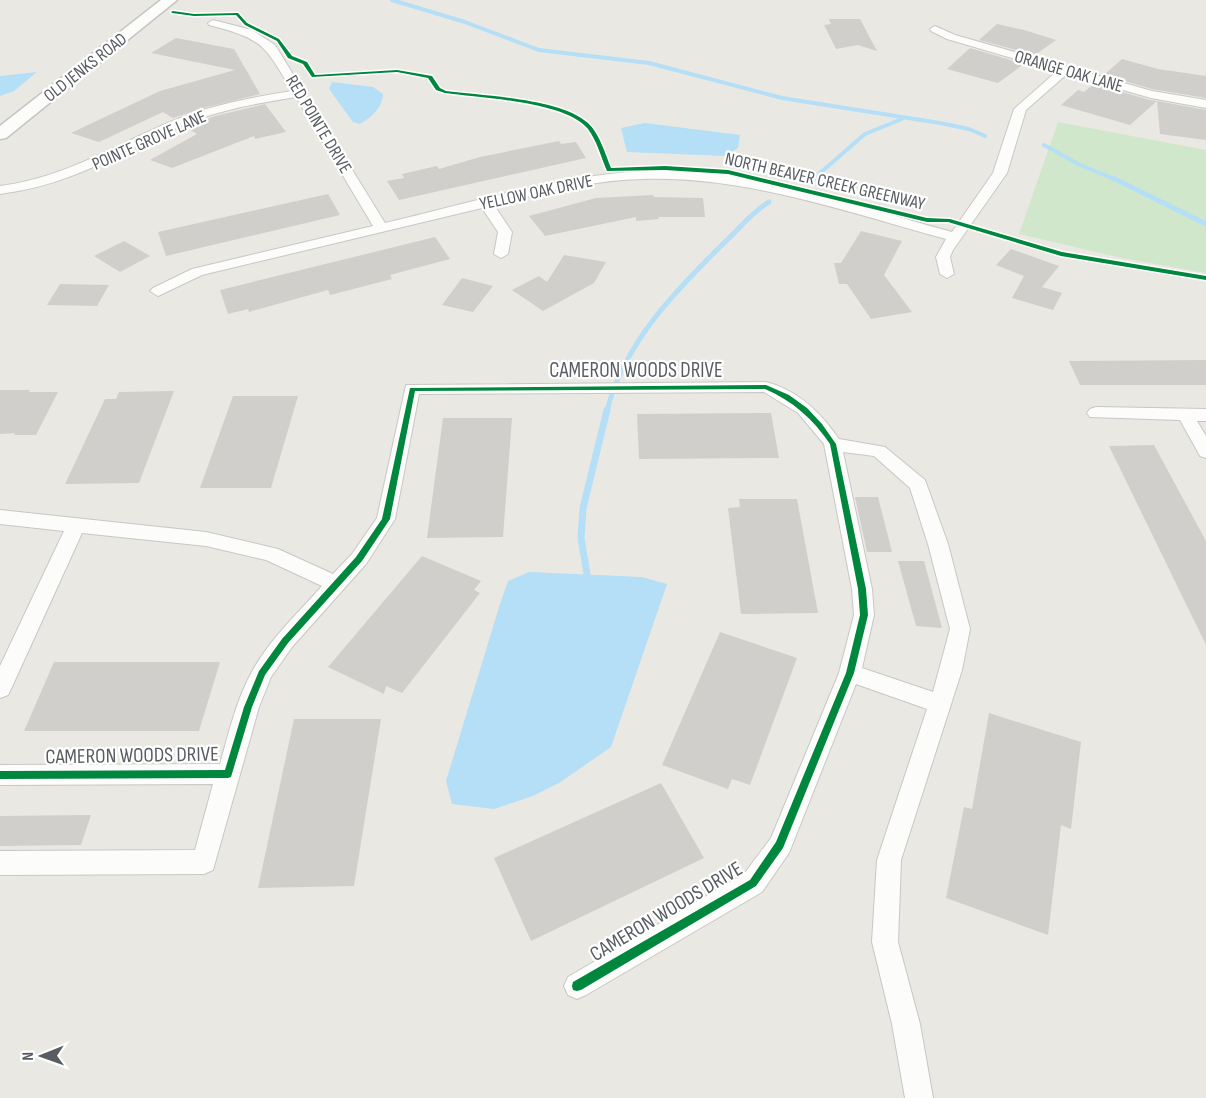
<svg xmlns="http://www.w3.org/2000/svg" width="1206" height="1098" font-family="'Sofia Sans Condensed',sans-serif">
  <style>
    .green { fill: #d1e7cb }
    .water { fill: #b4dff6 }
    .lines { fill: none; stroke-linecap: round; stroke-linejoin: round }
    .stream-far2 { stroke: #b4dff6; stroke-width: 4 }
    .stream-far1 { stroke: #b4dff6; stroke-width: 5 }
    .stream { stroke: #b4dff6; stroke-width: 7 }
    .building { fill: #d1cfcc }
    .street-casing { stroke: #c7c7c6; stroke-width: 2 }
    .secondary-casing { stroke: #c5c6c4; stroke-width: 3 }
    .street { fill: #fcfcfb; fill-rule: evenodd }
    .secondary { fill: #fcfcfb; fill-rule: evenodd }
    .cycleway-casing { stroke: #fff; stroke-width: 3 }
    .cycleway { fill: #00873e; fill-rule: evenodd }
    .labels { text-anchor: middle; stroke-width: 4.5; stroke-linejoin: round; paint-order: stroke }
    .far-street-label { font-size: 18px; fill: #585d62; stroke: #fff }
    .street-label { font-size: 21px; fill: #585d62; stroke: #fff }
  </style>
  <rect width="100%" height="100%" fill="#eae8e2"/>
  <path class="green" d="M1058,122L1206,150V273L1122,258L1019,234Z"/>
  <path class="water" d="M37,72L14,91L0,96V76Z
    M332,82L373,87L383,94C382,109 371,117 360,124L353,122L329,89Z
    M645,123L740,135L738,148L725,156L627,152L621,128Z
    M529,572L642,577L667,584L611,747L559,783L533,796L494,809L452,804L446,781L500,604L508,581Z"/>
  <g class="lines">
    <path class="stream-far2" d="M392,0L465,22L539,50L649,63L782,98L940,123L969,129L985,136
      M1044,145L1080,165L1117,180
      M812,180L865,134L902,119"/>
    <path class="stream-far1" d="M1113,178L1206,224
      M811,181L814,178
      M607,411C624,342 678,288 728,239C741,227 753,211 769,202"/>
    <path class="stream" d="M584,582L587,574L581,538L583,508L607,410"/>
  </g>
  <path class="building" d="M829,19H860L877,51L858,45L836,49L824,25L831,24Z
    M997,24L1024,30L1056,40L1035,55L979,40Z
    M176,38L234,49L260,94L207,107L173,118L163,112L99,142L71,133L160,91L235,70L151,53Z
    M970,48L1024,64L998,83L947,69Z
    M1122,59L1158,69L1206,76V98L1152,89L1104,75Z
    M1094,84L1150,100L1157,101L1130,125L1061,105L1078,90L1084,92Z
    M1157,101L1206,110V140L1160,134Z
    M265,104L286,132L255,139L254,136L172,168L150,160L197,134L185,127L215,116Z
    M559,141L561,144L576,142L586,158L399,200L387,181L404,178L402,174L437,166L439,169L480,157Z
    M328,194L340,215L166,256L158,232Z
    M653,195L654,197L703,198L705,217H658L659,219L636,221V217L545,236L529,216L596,198Z
    M861,231L902,241L884,275L912,312L871,319L847,284H839L834,263H841Z
    M435,237L450,259L390,275L392,279L330,295L328,290L249,312L248,309L228,314L220,290Z
    M124,241L150,256L120,272L94,256Z
    M1011,249L1059,266L1042,287L1062,293L1053,310L1012,298L1024,276L996,265Z
    M564,255L606,262L594,283L543,311L512,290L539,276L547,282Z
    M462,278L493,286L473,312L442,305Z
    M60,284L109,285L97,306L47,305Z
    M1206,360V385H1080L1069,361Z
    M0,390H30L29,392H58L36,435H14L15,433L0,434Z
    M174,391L139,483L65,484L105,399H116L119,392Z
    M233,396H298L271,488H200Z
    M771,413L779,458L639,459L637,414Z
    M443,418H512L503,537L427,538Z
    M1154,445L1206,541V645L1109,446Z
    M855,497H878L892,552H867Z
    M739,499H797L818,613L741,614L728,508L740,507Z
    M422,556L481,581L474,590L480,593L402,693L386,686L384,694L328,667Z
    M898,561H924L942,628L916,626Z
    M720,632L797,658L750,785L732,779L728,789L662,765Z
    M54,662H220L199,731H24Z
    M989,713L1081,742L1071,829L1061,825L1048,935L946,898L964,807L972,809Z
    M294,719H381L354,886L258,888Z
    M661,783L704,858L531,941L494,858Z
    M91,815L81,845L0,846V816Z"/>
  <g class="lines">
    <defs>
      <path id="street" d="M213,20L252,30L275,45L385,223C469,203 554,177 640,171C743,164 853,205 952,232L993,173L1014,109L1057,71L947,39L931,31L930,29L935,26L955,35L1152,91L1206,100V108L1151,98L1067,74L1026,110L1007,173L953,250L950,257L954,274L947,278L940,274L936,257L946,239C847,212 747,176 643,179C593,180 542,193 494,205L512,232L508,254L501,258L494,254L498,232L482,208L202,275L158,296L150,291L153,288L192,269L373,226L296,97C259,103 223,109 188,123C120,151 77,184 0,194V186C69,177 117,143 180,118C216,104 254,97 292,91C264,44 263,39 209,25L208,23Z
        M766,382C798,390 821,413 839,439L885,447L925,480L948,544L970,629L962,670L901,860L898,942L920,1024L933,1098H905L892,1024L872,942L877,860L927,709L856,684L789,853L762,892L586,995L577,999L568,995L564,986L568,977L744,874L771,838L839,673L854,615L852,589L824,444L798,413L764,392L419,394L395,519L366,564L292,647L271,677L259,707L213,870L204,874L0,875V851L195,850L213,784L0,785V765L220,764C229,732 237,697 254,668C272,637 299,612 322,586L266,560L206,546L82,533L11,689L8,695L0,698V666L64,531L0,524V510L206,532L278,549L333,574L352,554L377,518L406,385ZM843,452L874,456L910,488L928,544L950,629L933,692L862,668L874,615L872,589Z
        M1096,407L1206,409V421H1197L1206,436V458L1200,456L1180,420L1090,417L1087,413L1090,409Z"/>
      <path id="secondary" d="M161,0H177L6,138L0,139V126Z"/>
    </defs>
    <use href="#street" class="street-casing"/>
    <use href="#secondary" class="secondary-casing"/>
    <use href="#street" class="street"/>
    <use href="#secondary" class="secondary"/>
    <defs>
      <path id="cycleway" d="M173,11L194,14L238,13L247,23L279,39L292,56L307,62L315,75L397,70L432,76L440,88L446,91C484,96 560,98 588,123C600,134 605,154 611,168L665,166L728,170L927,218L950,219L1062,252L1206,276V280L1061,256L948,222H927L728,174L665,170L607,171C601,157 597,141 588,129C565,101 480,98 445,93L436,90L428,78L397,72L312,77L303,64L288,58L277,41L245,25L236,15L194,16L172,13L171,12Z
        M766,385L789,395L807,408L822,424L836,444L866,589L868,615L854,673L783,848L756,886L581,990L577,991L573,990L572,986L573,982L750,880L776,842L846,673L860,615L858,589L830,444C813,419 793,401 765,389L415,391L390,519L362,561L288,643L265,675L252,707L231,777L228,778L0,779V771L225,770L244,707L259,671L282,639L356,557L382,519L410,388Z"/>
    </defs>
    <use href="#cycleway" class="cycleway-casing"/>
    <use href="#cycleway" class="cycleway"/>
  </g>
  <g class="labels">
    <g class="far-street-label">
      <text transform="translate(85 67) rotate(-38)" y="6">OLD JENKS ROAD</text>
      <text transform="translate(1069 71) rotate(16)" y="6">ORANGE OAK LANE</text>
      <text transform="translate(319 124) rotate(59)" y="6">RED POINTE DRIVE</text>
      <text transform="translate(149 140) rotate(-24)" y="6">POINTE GROVE LANE</text>
      <text transform="translate(825 181) rotate(13)" y="6">NORTH BEAVER CREEK GREENWAY</text>
      <text transform="translate(536 192) rotate(-12)" y="6">YELLOW OAK DRIVE</text>
    </g>
    <g class="street-label">
      <text x="636" y="377">CAMERON WOODS DRIVE</text>
      <text transform="translate(132 755) rotate(-1)" y="7">CAMERON WOODS DRIVE</text>
      <text transform="translate(666 911) rotate(-31)" y="7">CAMERON WOODS DRIVE</text>
    </g>
  </g>
  <g transform="translate(42 1056) rotate(269)" stroke="#ffffff" stroke-width="4.5" paint-order="stroke">
  <path d="M0-4.5L10 22L0 15L-10 22Z" fill="#585d62"/>
  <text y="-9" font-size="16" font-weight="bold" text-anchor="middle" fill="#585d62">N</text>
  </g>
</svg>
